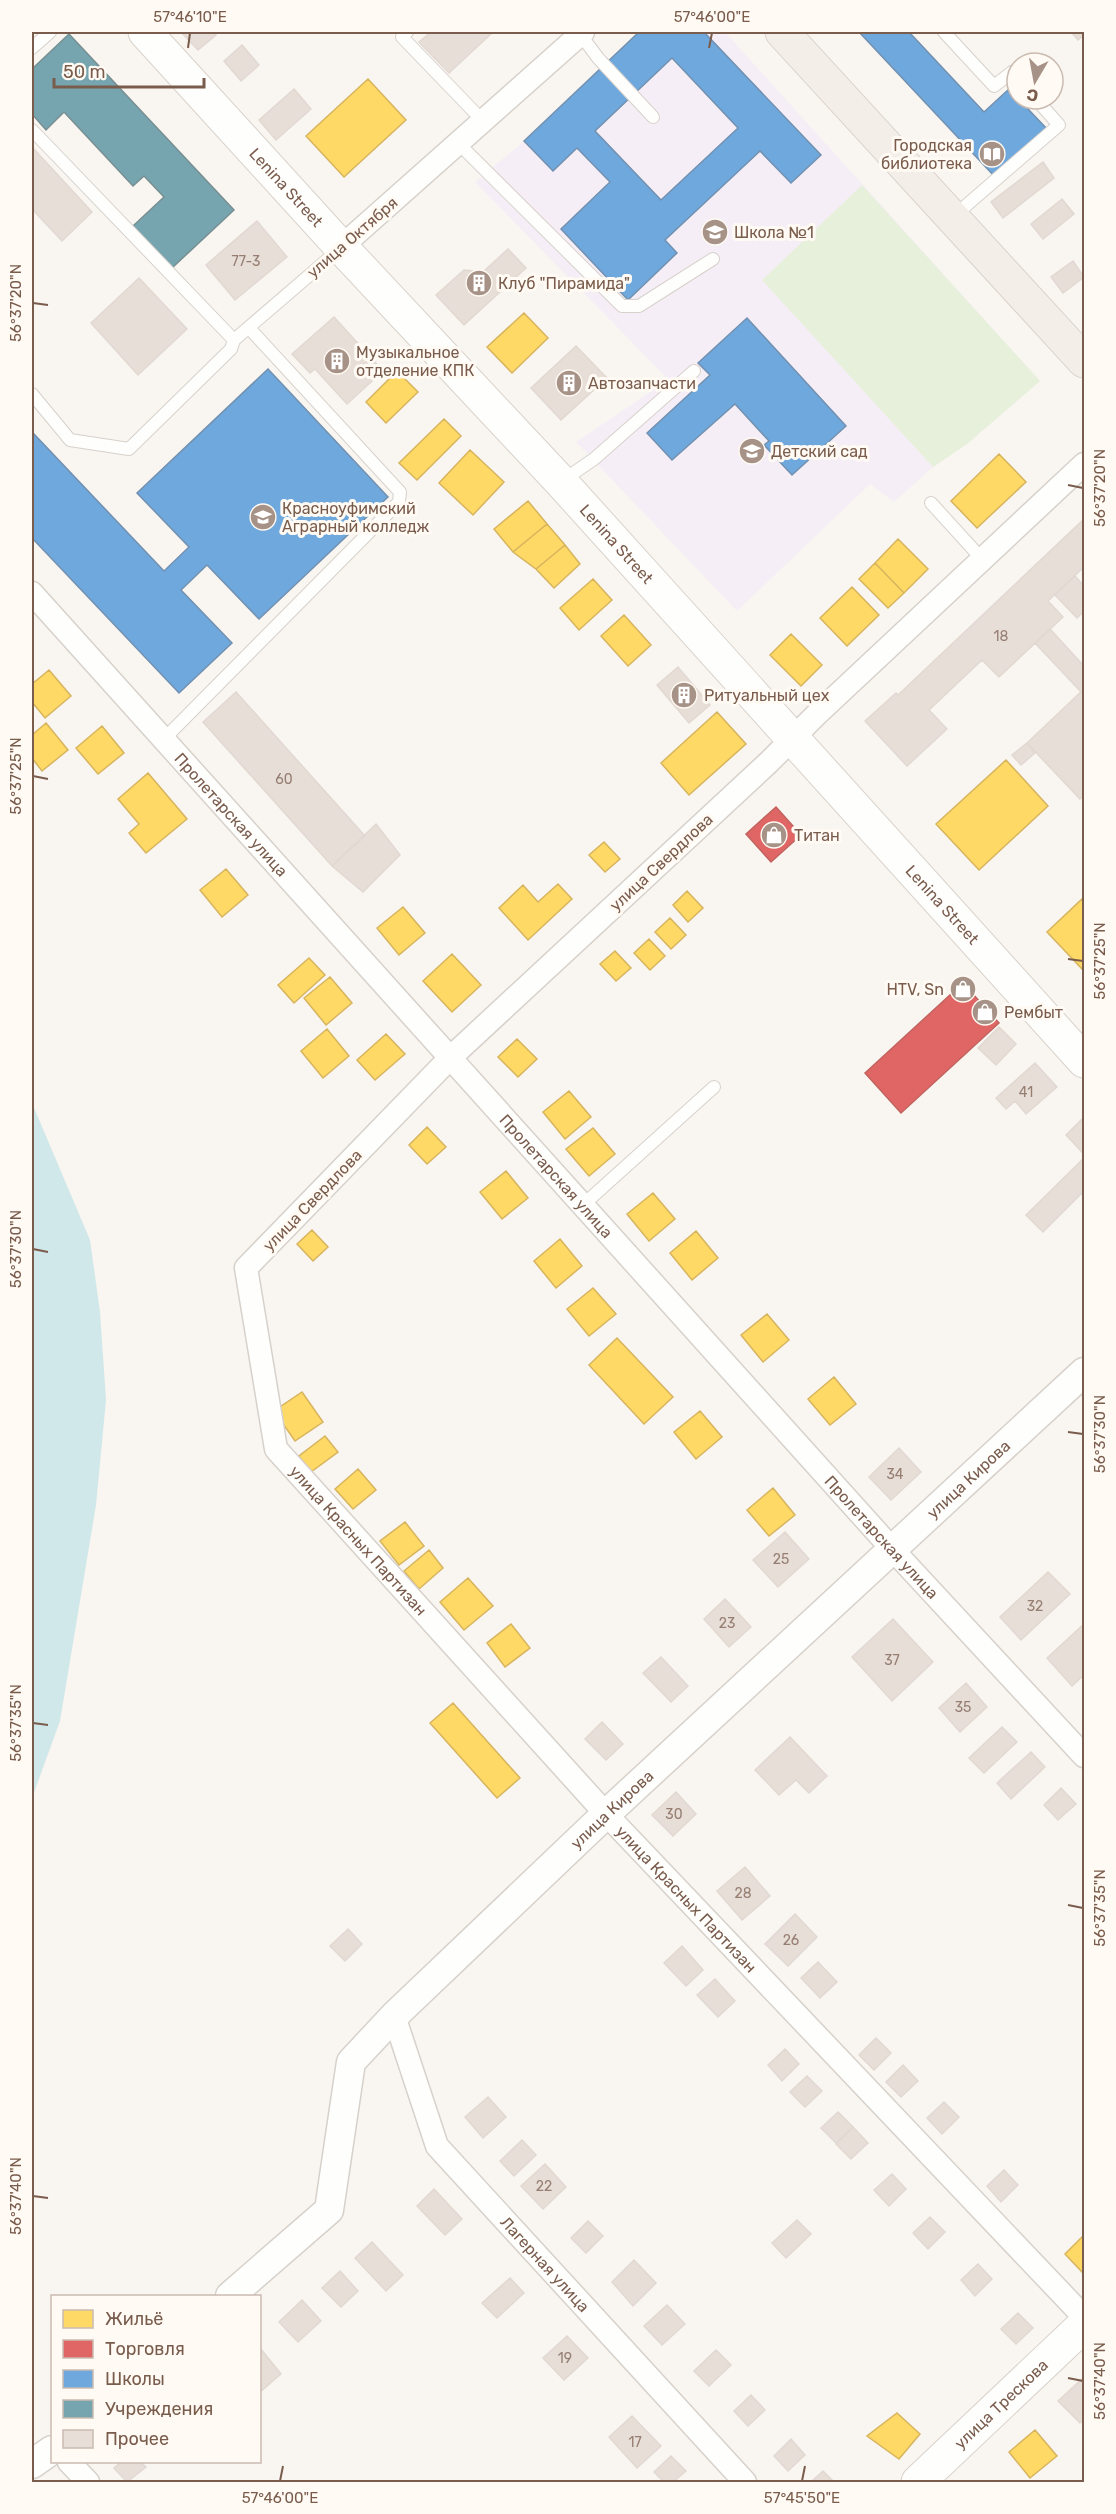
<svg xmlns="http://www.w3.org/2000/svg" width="1116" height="2514" font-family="Rubik,sans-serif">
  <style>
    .education { fill: #f6eef6 }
    .green { fill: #e7f0db }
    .water { fill: #d0e8ea }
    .homes { fill: #ffd966; stroke: #d7b45e; stroke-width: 1.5 }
    .shops { fill: #e06666; stroke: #c1635e; stroke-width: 1.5 }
    .schools { fill: #6fa8dc; stroke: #7291b1; stroke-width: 1.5; fill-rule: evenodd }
    .public { fill: #76a5af; stroke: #778f92; stroke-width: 1.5 }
    .building { fill: #e6ded7; stroke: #e2d8d2; stroke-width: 1.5 }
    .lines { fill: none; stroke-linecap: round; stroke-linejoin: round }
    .service-casing { stroke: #d7d1cb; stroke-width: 14 }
    .minor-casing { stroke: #d7d1cb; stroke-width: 25 }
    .tertiary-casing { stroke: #d7d1cb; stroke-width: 31 }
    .secondary-casing { stroke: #d9d2cb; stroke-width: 35 }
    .primary-casing { stroke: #dad1cc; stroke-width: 35 }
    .service { stroke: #fefefd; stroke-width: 12 }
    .minor { stroke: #fefefd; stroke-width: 22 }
    .tertiary { stroke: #fefefd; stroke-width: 28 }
    .secondary { stroke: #fefefd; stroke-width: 33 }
    .primary { stroke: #f3eee8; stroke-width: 33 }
    .ticks { fill: none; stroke: #7a5c4d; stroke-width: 2 }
    .labels { text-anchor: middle; stroke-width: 6; stroke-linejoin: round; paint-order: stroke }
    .number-label { font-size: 14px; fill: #977e72 }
    .poi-label { font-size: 16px; fill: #7a5c4d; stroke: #fffaf3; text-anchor: start }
    .street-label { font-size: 16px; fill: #7a5c4d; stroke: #fffaf3 }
    .neatline { fill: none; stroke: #7a5c4d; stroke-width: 2 }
    .ticks-label { font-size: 15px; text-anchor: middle; fill: #7a5c4d }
  </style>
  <rect width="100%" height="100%" fill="#f9f5f0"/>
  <path class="education" d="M639,32H725L1040,381L967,444L933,467L894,502L870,484L737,611L576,442L649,393L665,376L475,182L524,141Z"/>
  <path class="green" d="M862,185L1040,381L967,444L933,467L762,280Z"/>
  <path class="water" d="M32,1103L90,1240L100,1312L106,1400L96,1505L60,1721L32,1798Z"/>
  <path class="homes" d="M368,79L406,120L344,177L306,136Z
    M524,313L548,338L512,373L487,347Z
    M397,371L418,392L386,423L366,402Z
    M444,419L461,436L417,480L399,463Z
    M470,450L504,482L473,515L439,483Z
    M999,454L1026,482L977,528L951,501Z
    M528,501L547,524L513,552L494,529Z
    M547,524L565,545L536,569L513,552Z
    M898,539L928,569L904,593L875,563Z
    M565,545L580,564L554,588L536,569Z
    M875,563L904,593L888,608L859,579Z
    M593,579L612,600L579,630L560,608Z
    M852,587L879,615L847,646L820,618Z
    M624,615L651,645L628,666L601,636Z
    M791,634L822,665L801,686L770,655Z
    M49,670L71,696L45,718L32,702V684Z
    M717,712L746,744L689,795L661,763Z
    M46,723L68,750L42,771L32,758V735Z
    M102,726L124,753L98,774L76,748Z
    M1006,760L1048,806L979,870L936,824Z
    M148,773L187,819L146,853L129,833L139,824L118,799Z
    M604,842L620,859L605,872L589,855Z
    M226,869L248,895L222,917L200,890Z
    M558,884L572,899L528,940L499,908L523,885L538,902Z
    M687,891L703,908L688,922L673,905Z
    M1082,899L1084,902V971L1047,932Z
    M403,907L425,933L399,955L377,928Z
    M670,918L686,935L671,949L655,932Z
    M649,939L665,956L650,970L634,953Z
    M615,951L631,968L616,981L600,964Z
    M452,954L481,985L452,1012L423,981Z
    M309,958L325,975L294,1003L278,985Z
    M330,977L352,1003L326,1025L304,998Z
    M327,1029L349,1056L323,1078L301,1051Z
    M386,1034L405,1054L375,1080L357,1060Z
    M517,1039L537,1059L518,1077L498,1057Z
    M569,1091L591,1117L565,1139L543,1112Z
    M427,1127L446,1147L427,1164L409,1145Z
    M593,1128L615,1154L589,1176L566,1149Z
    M506,1171L528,1198L502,1219L480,1192Z
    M653,1193L675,1219L649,1241L627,1214Z
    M312,1230L328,1247L313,1261L297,1244Z
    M696,1231L718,1258L692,1280L670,1253Z
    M560,1239L582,1266L556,1288L534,1261Z
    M593,1288L616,1314L589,1336L567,1309Z
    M767,1314L789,1340L763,1362L741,1335Z
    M617,1338L673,1397L644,1424L589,1365Z
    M834,1377L856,1404L830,1425L808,1399Z
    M302,1392L323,1422L295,1441L274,1411Z
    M700,1411L722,1437L696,1459L674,1432Z
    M325,1436L338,1452L311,1472L299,1456Z
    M358,1469L376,1490L353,1509L335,1489Z
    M773,1488L795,1515L769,1536L747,1510Z
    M405,1522L424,1546L399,1565L380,1541Z
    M429,1550L443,1568L419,1589L404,1571Z
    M468,1578L493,1606L464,1630L440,1602Z
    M511,1624L530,1648L505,1667L487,1643Z
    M453,1703L520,1778L497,1798L430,1723Z
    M1084,2235V2274L1065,2254Z
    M897,2413L920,2434L899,2459L867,2436Z
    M1035,2430L1057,2456L1030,2478L1009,2452Z"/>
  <path class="shops" d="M776,807L801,835L771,862L746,834Z
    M963,983L999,1023L901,1113L865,1073Z"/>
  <path class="schools" d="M639,32H704L821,155L791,183L760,151L665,240L677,253L628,300L561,229L610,182L577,148L553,171L524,141ZM672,58L738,128L661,200L595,131Z
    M859,32H909L984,112L1009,89L1047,129L995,177Z
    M747,318L846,426L792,475L764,445L769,441L735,404L672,460L647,433L710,375L698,363Z
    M268,369L388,497L259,619L207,565L181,590L232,643L179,693L32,538V432L164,571L189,547L137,493Z"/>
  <path class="public" d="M69,34L234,210L172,268L133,226L164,197L144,176L133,186L64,112L46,130L32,114V69Z"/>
  <path class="building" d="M181,32H213L216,35L198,50Z
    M431,32H493L449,73L419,42Z
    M1071,32H1084V35L1078,40Z
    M242,45L259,65L241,81L224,61Z
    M294,89L311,109L276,140L259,120Z
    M32,147L92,212L62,241L32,209Z
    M1043,162L1054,178L1003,218L991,202Z
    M1062,199L1074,214L1043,239L1031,224Z
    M257,221L287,257L235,300L206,265Z
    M508,249L526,268L464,325L436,295L464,270L483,272Z
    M1073,261L1084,277L1063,293L1051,277Z
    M139,278L187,329L138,375L91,323Z
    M334,317L383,371L347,404L315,369L310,373L292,354Z
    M576,346L607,378L561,420L531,388Z
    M1084,519V567L1048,601L1063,617L999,677L982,660L929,710L947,729L907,766L865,721L896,693L898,695Z
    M1075,576L1084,586V611L1077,618L1055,595Z
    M1050,629L1084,666V689L1081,692L1035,643Z
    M678,667L710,705L689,723L657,685Z
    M1084,689V794L1080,799L1027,743Z
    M236,692L365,836L332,866L203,722Z
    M1027,743L1035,753L1021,765L1012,755Z
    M376,824L400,855L363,892L332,866Z
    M999,1027L1016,1044L996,1065L978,1048Z
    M1035,1063L1057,1087L1026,1114L1015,1101L1006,1109L996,1098Z
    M1083,1118L1084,1119V1154L1066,1135Z
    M1084,1158V1191L1043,1232L1026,1215Z
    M899,1448L921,1472L891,1500L869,1477Z
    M785,1532L809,1559L778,1587L753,1560Z
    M1048,1572L1070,1594L1021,1640L1000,1617Z
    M725,1599L751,1627L729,1647L704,1619Z
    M893,1619L933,1662L892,1701L852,1657Z
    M1084,1624V1675L1072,1686L1047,1658Z
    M661,1657L688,1686L671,1702L643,1673Z
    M966,1683L987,1707L960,1732L939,1708Z
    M602,1722L623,1744L606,1760L585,1739Z
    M1002,1727L1017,1742L984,1773L969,1758Z
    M790,1737L827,1776L809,1793L796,1780L779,1795L755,1770Z
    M1031,1752L1045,1767L1011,1799L997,1783Z
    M1061,1788L1076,1804L1058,1820L1044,1805Z
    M676,1792L696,1814L673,1836L652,1815Z
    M745,1867L770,1896L742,1920L717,1891Z
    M795,1914L817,1937L788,1966L765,1944Z
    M348,1929L362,1944L345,1961L330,1946Z
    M682,1946L703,1970L686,1986L664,1963Z
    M818,1962L837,1982L820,1998L801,1978Z
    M715,1979L735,2001L718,2017L697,1995Z
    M876,2038L891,2053L874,2070L859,2055Z
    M785,2049L799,2064L782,2081L768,2065Z
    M903,2065L918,2081L901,2097L886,2082Z
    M807,2076L822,2091L805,2107L790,2092Z
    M488,2097L506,2117L483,2138L465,2117Z
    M944,2102L959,2117L942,2134L927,2118Z
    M838,2112L853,2127L836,2143L821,2128Z
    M853,2127L868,2143L851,2159L836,2144Z
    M522,2140L536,2155L514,2176L500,2161Z
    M545,2164L566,2187L543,2209L521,2186Z
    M1004,2170L1018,2185L1001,2202L987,2186Z
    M892,2174L906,2189L889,2206L874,2190Z
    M434,2189L462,2219L445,2235L417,2206Z
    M930,2217L945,2232L928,2249L913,2233Z
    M797,2220L811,2234L786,2258L772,2243Z
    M588,2221L603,2236L586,2253L571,2238Z
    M372,2242L403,2275L386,2291L355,2258Z
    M634,2260L656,2283L633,2306L612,2282Z
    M978,2264L992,2279L975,2296L961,2280Z
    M340,2271L358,2291L341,2307L322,2288Z
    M510,2278L524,2293L497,2318L482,2303Z
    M302,2300L321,2321L298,2342L279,2322Z
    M667,2305L685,2324L662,2345L644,2326Z
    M1018,2313L1033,2328L1016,2344L1001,2329Z
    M567,2336L588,2358L564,2380L543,2358Z
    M260,2348L281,2374L260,2392Z
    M716,2350L731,2365L709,2386L694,2371Z
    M1083,2378L1084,2419L1080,2423L1058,2401Z
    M751,2395L765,2410L748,2426L734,2411Z
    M632,2416L661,2446L637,2468L609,2437Z
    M791,2439L805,2455L788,2471L774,2456Z
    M671,2456L686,2471L673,2482H664L654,2472Z
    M121,2462H140L146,2467L127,2482L114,2468Z
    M823,2471L834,2482H811Z"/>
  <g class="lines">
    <defs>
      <path id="service" d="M407,32L402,37L483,121
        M944,32L994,86L1012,72L1017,78
        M580,34L598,58L653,117
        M32,48L50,32
        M32,130L234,340
        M458,143L622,306H639L713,259
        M954,216L1059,125L1036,99
        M32,394L70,440L129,449L231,349L234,340L341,248
        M562,481L594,459L694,371
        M931,503L982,559
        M164,739L399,502L400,492L249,328
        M583,1205L714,1087"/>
      <g id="minor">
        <path d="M341,247L583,32"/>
        <path id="s1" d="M1084,464L816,715L769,762L450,1058L246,1268L276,1449L606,1814L1084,2317"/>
        <path id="s2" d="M32,593L893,1550L1084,1756"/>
        <path id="s3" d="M394,2016L437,2146L745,2482"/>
        <path d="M69,2462L88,2482"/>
      </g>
      <g id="tertiary">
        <path id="s4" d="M230,2296L329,2210L351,2062L394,2016L606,1814L1084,1372"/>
        <path d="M32,2464L52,2450"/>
      </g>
      <g id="secondary">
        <path id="s5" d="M145,32L341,247L561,482L1084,1061"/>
        <path id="s6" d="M918,2482L1084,2325"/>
      </g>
      <path id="primary" d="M782,32L1084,361"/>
    </defs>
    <use href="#service" class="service-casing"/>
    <use href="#minor" class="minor-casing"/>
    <use href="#tertiary" class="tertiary-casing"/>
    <use href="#secondary" class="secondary-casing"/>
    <use href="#primary" class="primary-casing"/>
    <use href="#service" class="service"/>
    <use href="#minor" class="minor"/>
    <use href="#tertiary" class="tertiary"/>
    <use href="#secondary" class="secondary"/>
    <use href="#primary" class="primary"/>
  </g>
  <path class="ticks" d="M188,48L190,33M709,48L712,33M33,303L48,305M1068,485L1083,488M33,776L48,779M1068,959L1083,961M33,1249L48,1252M1068,1432L1083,1434M33,1723L48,1725M1068,1905L1083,1908M33,2196L48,2198M1068,2378L1083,2381M280,2481L283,2466M802,2481L805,2466"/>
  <defs>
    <symbol id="library-disc" viewBox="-11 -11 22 22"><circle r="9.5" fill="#a69286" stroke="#fffaf3"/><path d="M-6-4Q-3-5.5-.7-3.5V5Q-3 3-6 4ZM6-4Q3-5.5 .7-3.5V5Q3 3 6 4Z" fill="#fff"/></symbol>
    <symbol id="school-disc" viewBox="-11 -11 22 22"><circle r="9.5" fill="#a69286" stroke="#fffaf3"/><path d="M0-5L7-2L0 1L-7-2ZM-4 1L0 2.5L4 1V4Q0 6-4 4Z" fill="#fff"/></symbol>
    <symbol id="building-disc" viewBox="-11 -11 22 22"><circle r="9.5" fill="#a69286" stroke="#fffaf3"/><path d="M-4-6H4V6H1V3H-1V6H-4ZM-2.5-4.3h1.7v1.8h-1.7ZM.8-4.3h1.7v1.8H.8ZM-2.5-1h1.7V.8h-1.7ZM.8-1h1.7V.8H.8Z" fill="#fff"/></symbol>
    <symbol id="university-disc" viewBox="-11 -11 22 22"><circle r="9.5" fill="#a69286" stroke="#fffaf3"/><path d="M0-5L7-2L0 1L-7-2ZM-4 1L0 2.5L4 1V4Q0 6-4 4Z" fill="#fff"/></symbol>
    <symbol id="shop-disc" viewBox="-11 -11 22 22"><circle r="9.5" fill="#a69286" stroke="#fffaf3"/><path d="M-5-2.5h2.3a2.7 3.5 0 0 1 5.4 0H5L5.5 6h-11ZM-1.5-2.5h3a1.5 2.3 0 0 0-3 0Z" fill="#fff"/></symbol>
  </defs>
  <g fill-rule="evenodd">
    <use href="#library-disc" x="977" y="139" width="30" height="30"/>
    <use href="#school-disc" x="700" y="217" width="30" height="30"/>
    <use href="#building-disc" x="464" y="268" width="30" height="30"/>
    <use href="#building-disc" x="322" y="346" width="30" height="30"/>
    <use href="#building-disc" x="554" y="368" width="30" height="30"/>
    <use href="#school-disc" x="737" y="436" width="30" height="30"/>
    <use href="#university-disc" x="248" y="502" width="30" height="30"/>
    <use href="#building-disc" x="669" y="680" width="30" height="30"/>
    <use href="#shop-disc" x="759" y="820" width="30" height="30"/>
    <use href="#shop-disc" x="948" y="974" width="30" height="30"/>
    <use href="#shop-disc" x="970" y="997" width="30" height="30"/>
  </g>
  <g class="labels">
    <g class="number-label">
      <text x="246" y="266">77-3</text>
      <text x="1001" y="641">18</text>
      <text x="284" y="784">60</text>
      <text x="1026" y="1097">41</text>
      <text x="895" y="1479">34</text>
      <text x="781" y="1564">25</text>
      <text x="1035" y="1611">32</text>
      <text x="727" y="1628">23</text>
      <text x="892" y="1665">37</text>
      <text x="963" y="1712">35</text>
      <text x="674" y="1819">30</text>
      <text x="743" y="1898">28</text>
      <text x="791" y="1945">26</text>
      <text x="544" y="2191">22</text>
      <text x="565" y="2363">19</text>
      <text x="635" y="2447">17</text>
    </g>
    <g class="poi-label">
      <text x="972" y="151" text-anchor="end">Городская<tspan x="972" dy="18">библиотека</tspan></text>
      <text x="734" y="238">Школа №1</text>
      <text x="498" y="289">Клуб "Пирамида"</text>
      <text x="356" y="358">Музыкальное<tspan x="356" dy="18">отделение КПК</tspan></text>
      <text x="588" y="389">Автозапчасти</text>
      <text x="771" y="457">Детский сад</text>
      <text x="282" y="514">Красноуфимский<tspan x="282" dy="18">Аграрный колледж</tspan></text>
      <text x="704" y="701">Ритуальный цех</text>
      <text x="794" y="841">Титан</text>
      <text x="944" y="995" text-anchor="end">HTV, Sn</text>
      <text x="1004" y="1018">Рембыт</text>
    </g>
    <g class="street-label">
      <text dy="6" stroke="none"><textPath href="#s5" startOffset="210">Lenina Street</textPath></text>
      <text transform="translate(352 237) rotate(-41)" y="6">улица Октября</text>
      <text dy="6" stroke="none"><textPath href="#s5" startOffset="696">Lenina Street</textPath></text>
      <text dy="6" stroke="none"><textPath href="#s2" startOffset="298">Пролетарская улица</textPath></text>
      <text transform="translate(661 862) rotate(-43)" y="6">улица Свердлова</text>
      <text dy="6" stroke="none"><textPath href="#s5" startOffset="1182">Lenina Street</textPath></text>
      <text dy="6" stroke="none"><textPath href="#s2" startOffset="784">Пролетарская улица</textPath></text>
      <text transform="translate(312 1200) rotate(-46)" y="6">улица Свердлова</text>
      <text dy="6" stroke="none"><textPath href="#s4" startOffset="1130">улица Кирова</textPath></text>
      <text dy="6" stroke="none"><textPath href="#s2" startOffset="1270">Пролетарская улица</textPath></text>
      <text dy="6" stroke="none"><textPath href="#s1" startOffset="1468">улица Красных Партизан</textPath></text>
      <text dy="6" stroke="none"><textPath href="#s4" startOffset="644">улица Кирова</textPath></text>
      <text dy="6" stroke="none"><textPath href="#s1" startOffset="1954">улица Красных Партизан</textPath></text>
      <text dy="6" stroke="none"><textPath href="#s3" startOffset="297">Лагерная улица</textPath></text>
      <text dy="6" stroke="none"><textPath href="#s6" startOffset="114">улица Трескова</textPath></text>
    </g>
  </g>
  <rect width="1116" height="2514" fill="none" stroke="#fffaf3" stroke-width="66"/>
  <rect x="51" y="2295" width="210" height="168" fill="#fffaf3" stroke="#cabbb1" stroke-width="1.5"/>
  <rect x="63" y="2310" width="30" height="18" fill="#ffd966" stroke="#cabbb1" stroke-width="1.5"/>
  <text x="105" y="2325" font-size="18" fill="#7a5c4d">Жильё</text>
  <rect x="63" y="2340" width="30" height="18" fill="#e06666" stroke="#cabbb1" stroke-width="1.5"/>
  <text x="105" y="2355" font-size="18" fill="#7a5c4d">Торговля</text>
  <rect x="63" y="2370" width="30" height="18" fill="#6fa8dc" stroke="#cabbb1" stroke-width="1.5"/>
  <text x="105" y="2385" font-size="18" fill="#7a5c4d">Школы</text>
  <rect x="63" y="2400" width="30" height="18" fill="#76a5af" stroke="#cabbb1" stroke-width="1.5"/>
  <text x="105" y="2415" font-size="18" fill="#7a5c4d">Учреждения</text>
  <rect x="63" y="2430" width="30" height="18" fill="#e6ded7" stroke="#cabbb1" stroke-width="1.5"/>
  <text x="105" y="2445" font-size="18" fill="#7a5c4d">Прочее</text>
  <g transform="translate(1035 81) rotate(190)"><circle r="28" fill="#fffaf3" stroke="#cabbb1" stroke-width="1.5"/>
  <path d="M0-4.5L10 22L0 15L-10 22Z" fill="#a69286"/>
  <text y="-9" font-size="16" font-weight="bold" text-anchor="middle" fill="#7a5c4d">С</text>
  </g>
  <path d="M54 78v9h150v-9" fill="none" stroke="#7a5c4d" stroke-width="3"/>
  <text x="63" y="78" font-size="18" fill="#7a5c4d" stroke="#fffaf3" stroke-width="4.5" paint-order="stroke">50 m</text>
  <rect x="33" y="33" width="1050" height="2448" class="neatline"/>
  <g class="ticks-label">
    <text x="190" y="22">57°46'10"E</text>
    <text x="712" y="22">57°46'00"E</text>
    <text transform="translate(16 303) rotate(-90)" y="5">56°37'20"N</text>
    <text transform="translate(1100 488) rotate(-90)" y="5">56°37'20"N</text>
    <text transform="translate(16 776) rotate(-90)" y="5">56°37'25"N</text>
    <text transform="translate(1100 961) rotate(-90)" y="5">56°37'25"N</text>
    <text transform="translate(16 1249) rotate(-90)" y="5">56°37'30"N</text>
    <text transform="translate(1100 1434) rotate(-90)" y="5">56°37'30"N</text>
    <text transform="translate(16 1723) rotate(-90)" y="5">56°37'35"N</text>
    <text transform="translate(1100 1908) rotate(-90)" y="5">56°37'35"N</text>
    <text transform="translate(16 2196) rotate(-90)" y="5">56°37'40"N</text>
    <text transform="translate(1100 2381) rotate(-90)" y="5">56°37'40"N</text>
    <text x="280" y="2503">57°46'00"E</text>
    <text x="802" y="2503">57°45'50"E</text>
  </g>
</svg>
